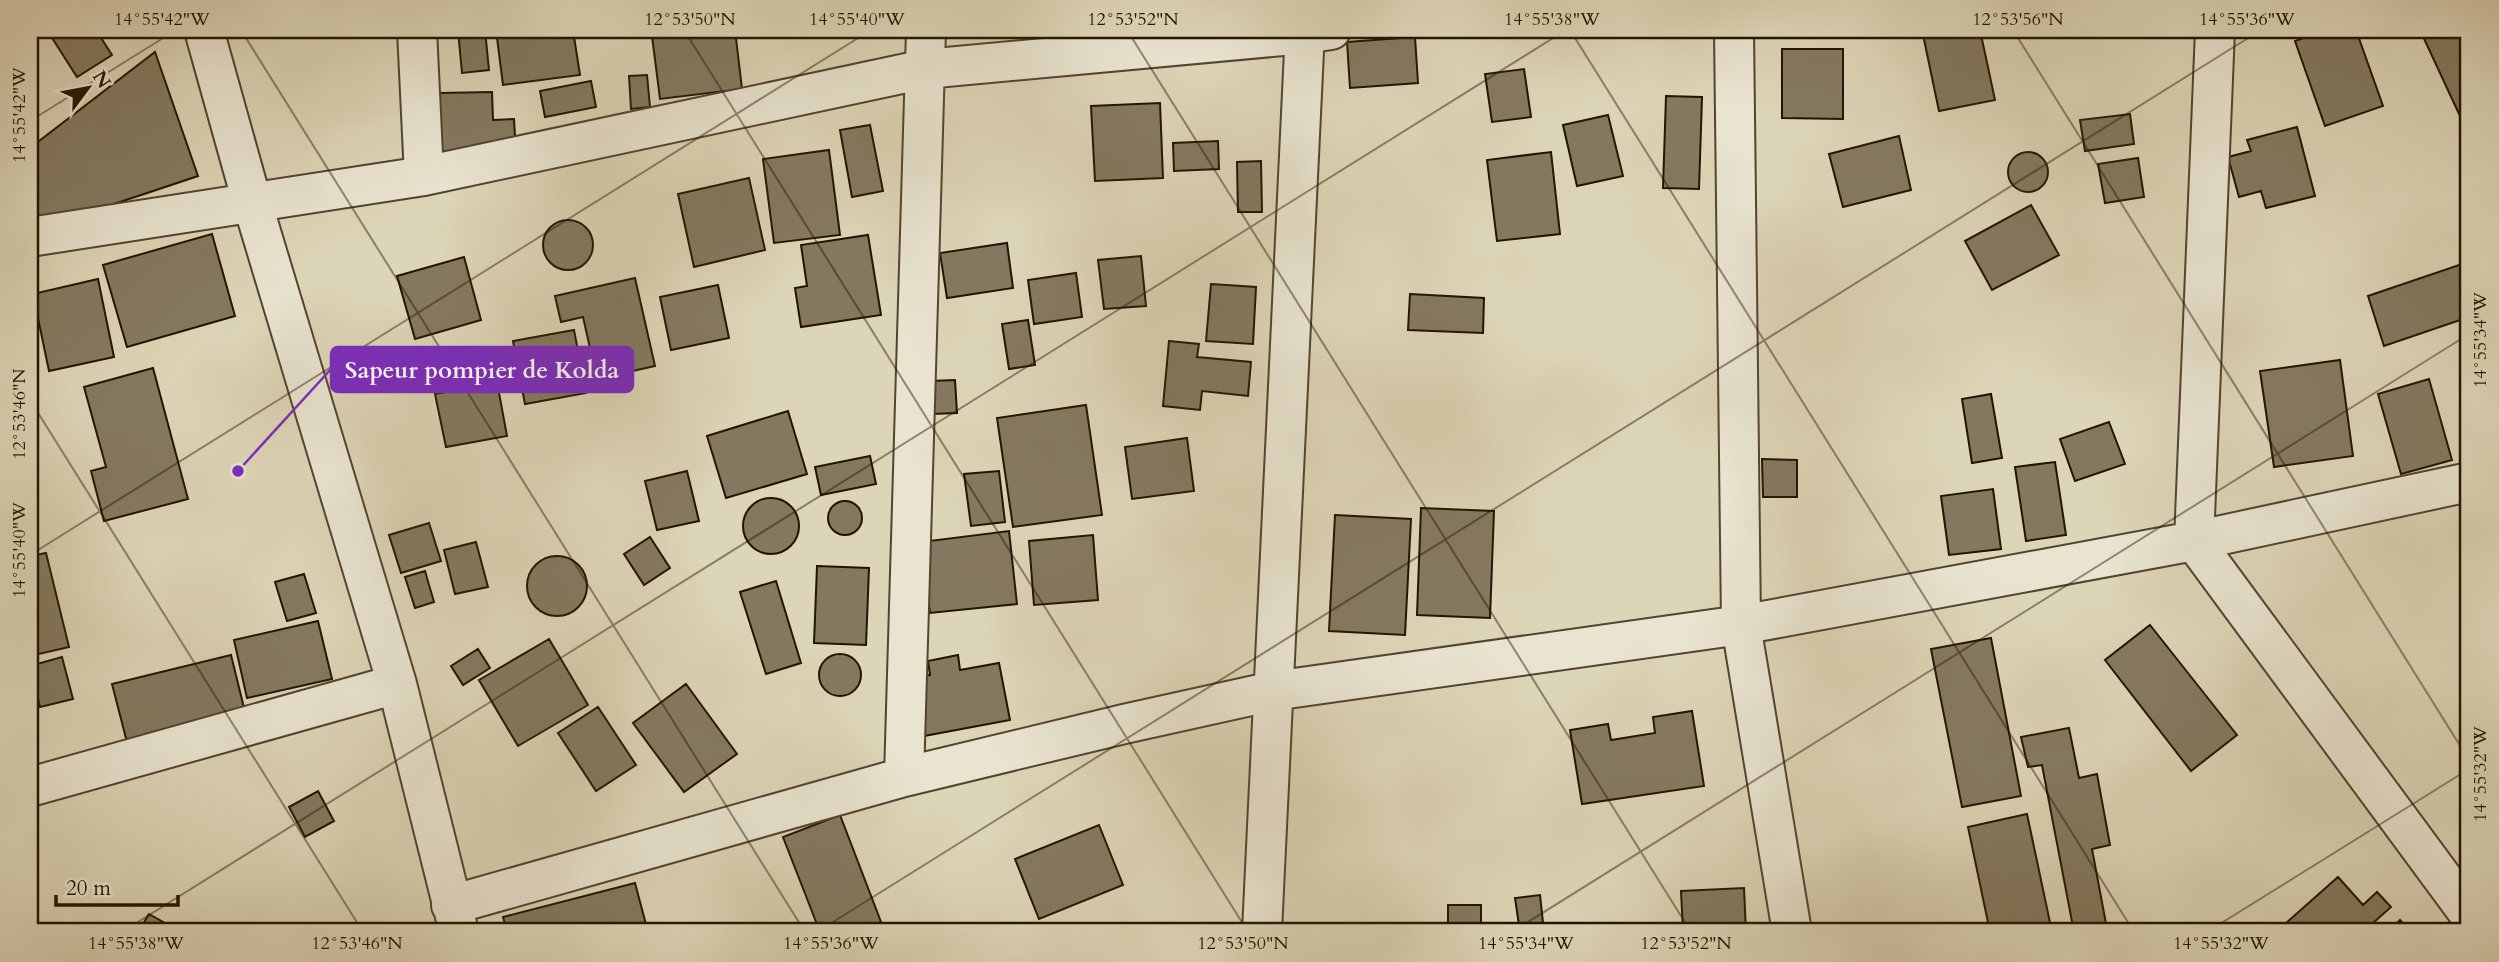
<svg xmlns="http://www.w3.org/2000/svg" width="2499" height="962" font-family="Cardo,serif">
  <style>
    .building { fill: #847960; stroke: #231501; stroke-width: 2 }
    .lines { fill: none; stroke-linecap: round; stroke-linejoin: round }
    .minor-casing { stroke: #52452e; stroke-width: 42 }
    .minor { stroke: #e9e4d0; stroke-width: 38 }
    .ticks { fill: none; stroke: #231501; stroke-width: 2; stroke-opacity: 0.45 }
    .leader { fill: none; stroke: #7b2cbf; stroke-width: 2.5 }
    .callout-dot { fill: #7b2cbf; stroke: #e9e4d0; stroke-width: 2.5 }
    .callout { fill: #7b2cbf; stroke: #7b2cbf; stroke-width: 2.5 }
    .callout-label { font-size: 24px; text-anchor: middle; font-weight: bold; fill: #fff }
    .neatline { fill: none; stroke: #231501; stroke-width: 2.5 }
    .ticks-label { font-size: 18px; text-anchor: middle; fill: #231501 }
  </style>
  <rect width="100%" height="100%" fill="#ddd5b7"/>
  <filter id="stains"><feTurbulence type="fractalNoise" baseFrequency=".00286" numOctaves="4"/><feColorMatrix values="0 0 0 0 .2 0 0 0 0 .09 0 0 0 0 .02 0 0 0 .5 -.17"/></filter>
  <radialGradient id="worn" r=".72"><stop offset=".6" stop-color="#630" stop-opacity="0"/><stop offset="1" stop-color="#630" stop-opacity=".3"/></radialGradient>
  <path class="building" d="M47,30H96L112,55L77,77Z
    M458,30H485L489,70L462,73Z
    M496,30H573L580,75L503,85Z
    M702,30H735L742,89L660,99L652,36Z
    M1922,30H1980L1995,100L1939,111Z
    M2325,30H2356L2383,106L2325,126L2295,41Z
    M2420,30H2457L2469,56V111L2460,116Z
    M1415,37L1418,83L1350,88L1347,42Z
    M1782,49H1843V119L1782,118Z
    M155,52L198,176L30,232V148Z
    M1524,69L1531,117L1492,122L1485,74Z
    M647,75L650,107L631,109L629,76Z
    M591,81L596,107L545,117L540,91Z
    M492,92L493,120L514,119L516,153L441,156L439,93Z
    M1666,96L1702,97L1699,189L1663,188Z
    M1160,103L1163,178L1095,181L1091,106Z
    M2130,114L2134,144L2085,151L2080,120Z
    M1608,115L1623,176L1577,186L1563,125Z
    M870,125L883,191L852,197L840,130Z
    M2297,127L2315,196L2266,208L2261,191L2239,197L2228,157L2251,151L2247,140Z
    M1899,136L1911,190L1843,207L1829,154Z
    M1218,141L1219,169L1174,171L1173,143Z
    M829,150L840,235L774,243L763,159Z
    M2008 172a20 20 0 1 1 40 0a20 20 0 1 1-40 0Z
    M1551,152L1560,234L1497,241L1487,160Z
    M2138,158L2144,197L2105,203L2098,164Z
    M1261,161L1262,212H1238L1237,162Z
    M749,178L765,250L694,267L678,194Z
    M2031,205L2059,255L1992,290L1965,241Z
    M543 245a25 25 0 1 1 50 0a25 25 0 1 1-50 0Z
    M212,234L235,316L127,347L103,265Z
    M868,235L881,315L801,327L795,288L807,286L801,245Z
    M1007,243L1013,288L947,298L940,253Z
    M1141,256L1146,306L1104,309L1098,260Z
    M464,257L481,320L415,339L397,276Z
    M2465,263L2469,274V317L2384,346L2368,296Z
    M1076,273L1082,317L1034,324L1028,280Z
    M635,278L655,366L597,379L583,317L561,322L555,296Z
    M98,279L114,357L49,371L33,294Z
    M1211,284L1256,287L1253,344L1206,341Z
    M718,285L729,338L671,350L660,297Z
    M1410,294L1484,298L1483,333L1408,330Z
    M1028,320L1035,365L1009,369L1002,324Z
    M574,330L586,393L525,404L513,341Z
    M1169,341L1199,344L1197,357L1251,362L1248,396L1202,391L1200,410L1163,406Z
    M2340,360L2353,456L2274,467L2260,371Z
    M153,368L188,499L104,521L91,471L106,467L84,387Z
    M2429,379L2452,460L2401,474L2378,394Z
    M955,380L957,413L932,414L930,381Z
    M497,382L507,436L446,447L435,394Z
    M1991,394L2002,458L1972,463L1962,399Z
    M1086,405L1102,515L1013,527L997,418Z
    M788,411L807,474L726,498L707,436Z
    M2109,422L2125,464L2075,481L2060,439Z
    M1187,438L1194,491L1132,499L1125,447Z
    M870,456L876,484L821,495L815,467Z
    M1762,459L1797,460V497H1763Z
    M2055,462L2066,535L2026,541L2015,467Z
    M687,471L699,521L657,530L645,481Z
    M999,471L1005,522L971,526L964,474Z
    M1993,489L2001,549L1949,555L1941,496Z
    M743 526a28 28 0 1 1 56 0a28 28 0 1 1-56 0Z
    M828 518a17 17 0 1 1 34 0a17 17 0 1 1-34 0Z
    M1421,508L1494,511L1490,618L1417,615Z
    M1335,515L1411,519L1405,635L1329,631Z
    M429,523L441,561L401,573L389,535Z
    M1009,531L1017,604L930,613L921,542Z
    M1093,535L1098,600L1034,605L1029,541Z
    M650,537L670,568L644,585L624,554Z
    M476,542L488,587L455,594L444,550Z
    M46,553L69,647L30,656V556Z
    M527 586a30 30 0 1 1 60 0a30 30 0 1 1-60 0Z
    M817,566L869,568L866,645L814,643Z
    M425,571L434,602L415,608L405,577Z
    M304,574L316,613L287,621L275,582Z
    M776,581L801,663L766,674L740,592Z
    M318,621L332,679L247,698L234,640Z
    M2150,625L2237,735L2191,771L2105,660Z
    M1991,638L2021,796L1962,807L1931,649Z
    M549,639L588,705L518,746L479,680Z
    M478,649L490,668L463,685L451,666Z
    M819 675a21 21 0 1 1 42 0a21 21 0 1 1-42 0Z
    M231,655L247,720L129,750L112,684Z
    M958,655L960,670L999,663L1010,720L924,736L914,678L930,675L928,661Z
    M62,657L73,699L40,707L30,666Z
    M686,684L737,754L684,792L633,723Z
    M598,707L636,765L596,791L558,733Z
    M1692,711L1704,786L1582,804L1570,730L1608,724L1611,740L1655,733L1653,717Z
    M2069,728L2079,778L2097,774L2110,845L2092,849L2107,929L2087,932H2074L2042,765L2028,767L2021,737Z
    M318,791L334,821L305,837L289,807Z
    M2027,814L2052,932H1990L1968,827Z
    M840,815L881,922L854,932H820L783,837Z
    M1099,825L1123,885L1039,919L1015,859Z
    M2338,877L2363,905L2377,892L2391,907L2363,932H2354L2351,928L2346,932H2294L2286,923Z
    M635,883L648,932H507L503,917Z
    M1744,888L1746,932H1683L1681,891Z
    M1540,895L1544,932H1520L1515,898Z
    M1448,905H1481V932H1448Z
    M149,914L181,932H138Z
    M2400,920L2412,932H2388Z"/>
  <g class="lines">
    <defs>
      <path id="minor" d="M204,30L252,202L397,684L459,932
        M417,30L424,176
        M1734,30L1741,625L1792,932
        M2215,30L2194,541L2469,914
        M30,237L424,176L925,69L1305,34L1331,30
        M904,777L926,30
        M30,787L397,684
        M451,905L904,777L1124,724L1273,691L1741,625L2194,541L2469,482
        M1262,932L1305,30"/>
    </defs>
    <use href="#minor" class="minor-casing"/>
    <use href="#minor" class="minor"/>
  </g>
  <path class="ticks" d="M241,30L805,932M684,30L1248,932M1127,30L1691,932M1570,30L2134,932M2013,30L2469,760M2456,30L2469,52M30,121L176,30M30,400L363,932M30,555L871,30M122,932L1566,30M817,932L2261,30M1512,932L2469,334M2207,932L2469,769"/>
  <path class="leader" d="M238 471L331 369"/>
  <circle class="callout-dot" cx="238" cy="471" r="7"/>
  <rect class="callout" x="331" y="347" width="302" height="45" rx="7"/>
  <g class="callout-label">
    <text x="482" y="378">Sapeur pompier de Kolda</text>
  </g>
  <rect width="2499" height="962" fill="none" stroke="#ddd5b7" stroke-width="77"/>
  <g transform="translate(88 88) rotate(58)" stroke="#e9e4d0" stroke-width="5" paint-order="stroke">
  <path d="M0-5L12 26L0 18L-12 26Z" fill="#231501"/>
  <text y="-10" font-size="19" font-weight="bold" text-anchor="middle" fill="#231501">N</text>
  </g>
  <path d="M56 895v10h122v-10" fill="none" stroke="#231501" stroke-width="3.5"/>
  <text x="66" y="895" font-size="21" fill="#231501" stroke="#e9e4d0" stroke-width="5" paint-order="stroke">20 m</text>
  <rect x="38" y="38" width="2422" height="885" class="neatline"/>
  <g class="ticks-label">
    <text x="162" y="25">14°55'42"W</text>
    <text x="690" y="25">12°53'50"N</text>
    <text x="857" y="25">14°55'40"W</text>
    <text x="1133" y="25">12°53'52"N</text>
    <text x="1552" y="25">14°55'38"W</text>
    <text x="2018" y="25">12°53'56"N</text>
    <text x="2247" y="25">14°55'36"W</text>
    <text transform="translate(19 115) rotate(-90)" y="6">14°55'42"W</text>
    <text transform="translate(2480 340) rotate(-90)" y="6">14°55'34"W</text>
    <text transform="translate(19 414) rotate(-90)" y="6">12°53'46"N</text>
    <text transform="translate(19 550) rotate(-90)" y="6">14°55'40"W</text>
    <text transform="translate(2480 774) rotate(-90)" y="6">14°55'32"W</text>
    <text x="136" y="949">14°55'38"W</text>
    <text x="357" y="949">12°53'46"N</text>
    <text x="831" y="949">14°55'36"W</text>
    <text x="1243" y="949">12°53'50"N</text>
    <text x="1526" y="949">14°55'34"W</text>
    <text x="1686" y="949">12°53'52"N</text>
    <text x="2221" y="949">14°55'32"W</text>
  </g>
  <rect width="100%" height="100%" filter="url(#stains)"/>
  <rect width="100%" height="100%" fill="url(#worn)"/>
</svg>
